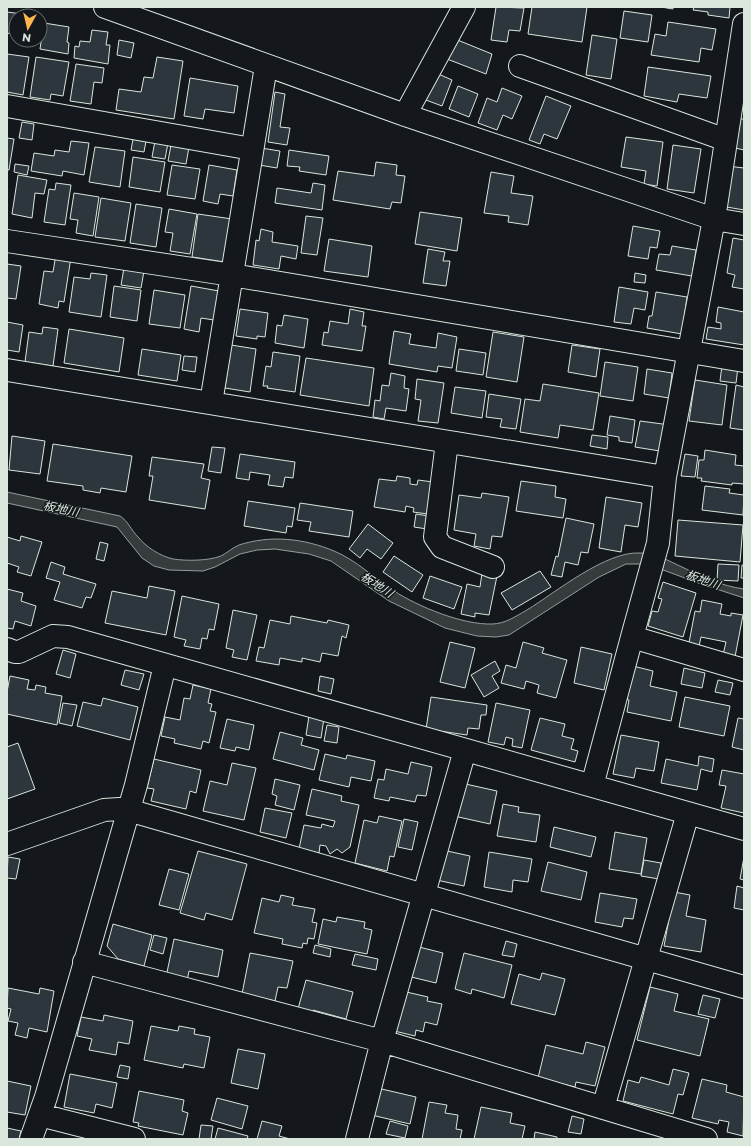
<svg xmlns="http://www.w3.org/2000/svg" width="751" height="1146" font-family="Montserrat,'Noto Sans JP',sans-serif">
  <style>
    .water { fill: #363b3e; stroke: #939e99 }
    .building { fill: #2c363c; stroke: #d8e6dc }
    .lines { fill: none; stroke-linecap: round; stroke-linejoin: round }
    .minor-casing { stroke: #d8e6dc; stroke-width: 24 }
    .minor { stroke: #14181c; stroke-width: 22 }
    .labels { text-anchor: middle; stroke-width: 3; stroke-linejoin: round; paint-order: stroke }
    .water-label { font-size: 12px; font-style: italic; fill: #d8e6dc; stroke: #14181c }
  </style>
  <rect width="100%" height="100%" fill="#14181c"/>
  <path class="water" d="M7,492L120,516C128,521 131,530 138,537C146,547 160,556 173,559C186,561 208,561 221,556C227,553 232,548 239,545C270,535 303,538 334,551C356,560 374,578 394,591C419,607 463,625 492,624C505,624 516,616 527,610C556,592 606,551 640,553C655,553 669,561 682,567C702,577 722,586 744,589V598L701,584L647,564H626L599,577L509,635L496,637L477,636L445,628L389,601L331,561L309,554L275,549L257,550L240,554L215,567L203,571L169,570L154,566L142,558L117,527L7,503Z"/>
  <path class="building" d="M496,7L524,8L520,31L509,30L507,42L491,40Z
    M532,7H587L582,42L528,34Z
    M661,7H673V9Z
    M694,7H730L729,18L708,15V12L693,10Z
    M22,10L37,13L36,16H16V35L7,33V12L22,14Z
    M624,11L652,15L648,42L620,38Z
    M668,22L716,29L712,50L701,48L699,62L651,55L655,34L666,36Z
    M44,23L69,27L67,42L69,43L68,54L40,49Z
    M92,30L108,32L106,45H110L108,64L74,58L75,46L79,47L80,41L90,42Z
    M592,35L617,39L611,79L586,75Z
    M455,39L492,54L486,74L447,59Z
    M119,40L134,43L131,58L117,55Z
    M7,54L29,57L23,95L7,92Z
    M36,57L69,62L63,96L51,94L50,100L30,97Z
    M157,57L183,61L174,119L116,110L119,89L141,92L144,77L153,78Z
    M76,64L104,68L102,83L94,82L91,104L70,101Z
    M648,67L711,76L707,98L679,94L677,102L644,96Z
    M436,73L452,80L442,106L426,100Z
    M190,78L238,86L234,113L205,109L203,119L184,116Z
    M458,86L478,94L469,117L449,109Z
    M502,88L522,96L512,119L503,115L497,130L478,123L487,98L497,102Z
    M275,92L285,94L280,127L290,128L287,145L268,142Z
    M546,96L571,106L557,139L544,134L540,144L529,140Z
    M740,119H744V150L735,148Z
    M22,122L34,124L32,140L19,138Z
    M626,137L663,142L657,186L644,184L646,171L621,167Z
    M7,138L14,139L9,170H7Z
    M133,139L146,141L144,152L131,150Z
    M71,141L89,143L84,175L63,171L62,176L31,171L34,153L54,156L55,150L69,152Z
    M155,141L168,143L165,159L152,157Z
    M171,145L189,147L186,164L168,161Z
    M673,145L701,149L694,193L667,189Z
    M95,147L125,151L120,187L89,182Z
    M261,148L280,151L277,168L259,165Z
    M289,150L329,156L326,175L299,171L300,167L287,166Z
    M133,157L165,162L160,192L129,187Z
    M376,162L397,165L396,175L405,176L401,203L392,202L390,209L333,200L338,171L374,176Z
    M15,164L29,166L27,175L14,172Z
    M172,165L200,169L195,199L167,195Z
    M209,165L237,170L233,196L220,194L218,204L203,201Z
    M727,166L744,168V210L721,206Z
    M491,172L514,176L511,193L533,196L528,225L508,222L509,216L484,213Z
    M18,175L47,180L44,194L35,193L32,218L12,214Z
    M56,183L71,185L65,225L44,222L49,189L55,190Z
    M313,183L325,185L322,210L275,203L277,188L311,193Z
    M74,193L99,197L93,236L76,233L78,220L70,219Z
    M101,198L131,203L125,241L95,237Z
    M136,204L162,208L156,247L130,243Z
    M169,209L197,214L190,254L170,251L173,233L165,232Z
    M420,212L462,218L457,251L415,244Z
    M198,214L232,219L225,262L192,257Z
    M306,216L323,218L317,255L301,253Z
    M633,226L660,231L657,248L650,247L648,259L628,256Z
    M261,229L273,232L272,242L298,246L296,259L281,256L279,269L253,265L256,240L259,241Z
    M733,238L744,240V289L732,287L735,275L727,273Z
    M329,239L372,246L368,277L324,271Z
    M672,246L696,250L692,276L656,270L659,254L670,255Z
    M428,249L445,252L443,261H450L446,286L423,283Z
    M56,254L71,257L64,302L59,301L58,308L39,304L44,271L53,272Z
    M7,264L21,266L16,299L7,298Z
    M124,268L144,271L141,288L121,285Z
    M91,273L107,275L101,317L69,312L74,277L90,279Z
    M635,273L646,275L645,283L634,282Z
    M114,286L141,290L137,321L110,317Z
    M191,286L219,291L214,320L201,318L199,332L184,329Z
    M619,287L648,292L645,310L634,308L631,324L614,322Z
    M154,290L185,295L180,328L149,324Z
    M656,292L687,297L682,334L647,328L649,316H652Z
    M718,307L744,312V345L706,339L708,327L721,329V323L716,322Z
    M240,309L268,313L265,337L257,336V339L236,336Z
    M350,309L364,312L362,326H366L362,351L322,345L324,332L328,333L330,321L348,324Z
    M284,315L308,319L304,348L275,343L277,325L282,326Z
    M7,322L23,325L19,352L7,350Z
    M43,327L58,329L53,366L25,362L29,332L42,334Z
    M69,329L124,338L119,372L64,363Z
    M394,331L411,334L409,344L436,348L438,333L457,337L452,368L438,366L437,372L389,364Z
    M493,332L524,337L517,382L486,377Z
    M231,345L256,349L250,392L225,388Z
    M572,345L600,349L596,377L568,372Z
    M142,349L181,355L177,381L138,375Z
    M459,349L486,353L483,375L456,371Z
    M273,352L300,356L295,392L267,388L268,386H263L266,366L271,367Z
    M184,356L197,357L195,372L182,370Z
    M306,358L374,368L369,406L300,395Z
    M605,362L638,367L633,401L600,396Z
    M722,365L738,367L736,383L720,381Z
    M647,369L672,373L669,398L644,394Z
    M391,373L405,376L404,388L409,389L406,411L386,408L384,419L373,417L375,400L380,401L382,385L389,386Z
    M417,379L444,383L438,423L418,421L421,400L415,399Z
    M695,380L727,385L722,425L689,421Z
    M543,384L599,393L593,430L560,425L558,438L520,432L525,399L540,401Z
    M736,385L744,387V430L730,428Z
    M455,387L486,391L482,418L451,413Z
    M489,394L521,399L516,429L500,427L502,419L486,417Z
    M610,416L635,420L632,443L619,441V437L607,435Z
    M640,421L670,425L666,452L635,447Z
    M592,435L608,437L607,449L590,446Z
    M12,436L45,441L40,474L9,470Z
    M53,444L132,456L126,492L101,488L100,493L83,490V486L47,481Z
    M212,447L225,448L221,473L208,471Z
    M705,450L736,455L735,465L744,466V484L732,483V485L701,481L702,478H697L699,460H704Z
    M240,454L295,462L293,478L285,477L283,487L268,485L270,475L250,472L249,480L236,478Z
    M685,454L698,456L695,477L681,476Z
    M152,457L204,464L201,478L210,480L205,509L149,500L153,476H149Z
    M397,476L410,478V484L417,485L418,480L433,482L428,514L413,512L414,508L406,506L405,512L374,507L379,479L396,481Z
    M521,481L556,486L555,497L566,499L563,518L516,511Z
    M705,486L730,489L729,493L744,495L743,515L702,510Z
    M482,493L509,497L502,537L492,536L490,549L474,546L476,534L454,530L459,495L481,498Z
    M606,497L642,503L638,527L625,525L621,552L599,548Z
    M248,501L295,508L292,527L287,526L286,533L244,526Z
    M300,503L353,511L349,537L309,531L311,522L297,520Z
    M416,514L429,516L427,529L414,527Z
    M566,518L594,524L588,553L581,552L578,565L565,562L562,577L551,575L556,556L558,557Z
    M678,520L743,525L740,562L675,556Z
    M368,524L393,543L381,559L367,549L360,558L349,549Z
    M21,536L42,542L31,576L17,572L19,567L7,563V537L20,541Z
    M100,542L108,544L104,561L96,559Z
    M394,556L423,575L412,592L383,572Z
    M51,562L65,567L63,574L96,584L91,598L86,597L82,608L54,600L60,582L46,578Z
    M718,564L739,565L738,581L717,580Z
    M742,565H744V578H741Z
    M540,571L551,587L512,610L501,593Z
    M482,573L497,576L489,615L475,613V617L461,614L467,584L480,587Z
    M430,576L462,587L454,609L423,598Z
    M663,582L696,593L683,637L648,626L652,611L658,612L662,599L658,598Z
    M149,586L175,591L166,635L105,623L112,591L147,598Z
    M7,589L23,593L21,601L36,606L31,626L15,621L13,629L7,628Z
    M182,596L219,604L214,630L209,629L207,639L202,638L200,649L184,646L186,640L174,637Z
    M702,600L722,604L720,614L731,616V613L743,615L734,662L722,659L726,642L701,637L698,651L688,648L695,611L700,612Z
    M233,610L257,615L247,660L232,657L234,650L226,648Z
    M291,616L327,623L328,620L349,625L346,638L342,636L338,656L322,653L320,662L302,658V662L280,658L279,665L256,661L259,647L264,648L270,620L290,624Z
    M450,642L475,648L465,688L440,682Z
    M523,642L544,648L542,653L567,660L556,698L537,693L539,685L526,681L524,689L501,683L506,665L516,668Z
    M581,647L612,654L604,690L574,683Z
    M63,650L76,654L70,678L56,674Z
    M495,661L500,671L492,676L499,688L484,697L471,675Z
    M633,666L653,671L650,686L677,692L671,721L627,712L629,700L626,699Z
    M684,668L705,673L702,688L681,684Z
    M125,670L144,674L139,690L121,685Z
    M10,676L29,680L27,689L35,690L36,685L46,687L45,693L62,696L57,725L7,714V692Z
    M320,676L334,679L331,694L318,691Z
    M718,680L733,683L730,695L715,692Z
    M193,685L211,689L208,703L212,704L210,711L216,712L209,743L203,741L201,749L174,743L175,739L161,736L165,717L180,720L184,698L190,699Z
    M431,697L487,705L486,715H481L479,729L468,728L467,735L426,729Z
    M685,697L730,706L724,736L679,727Z
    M103,698L138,707L130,740L77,726L83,702L101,706Z
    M63,703L77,705L72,726L59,723Z
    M496,703L530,710L522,748L512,746L513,739L506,737L504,745L488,742Z
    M309,716L324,718L321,738L306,735Z
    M540,718L565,724L562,736L574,739L571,749L578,751L575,762L531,750Z
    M738,718L744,719V750L732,747Z
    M227,719L254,725L249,750L236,747L235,751L220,748Z
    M327,725L339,727L337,743L324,741Z
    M280,732L303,738L301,745L319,750L314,770L273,759Z
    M621,735L659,742L654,771L636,768L634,778L613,774Z
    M18,743L35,789L7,799V747Z
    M325,754L346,759L347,755L375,761L371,781L351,777L349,787L319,780Z
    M699,756L714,759L712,772L701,769L697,790L661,783L666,759L698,766Z
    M154,759L201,770L196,793L190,791L186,809L151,801L154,789L147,788Z
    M411,762L432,767L426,796L417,795L415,802L390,797L389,801L374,798L378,779L384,780L386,769L408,774Z
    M232,763L256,768L244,820L203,811L210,781L227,785Z
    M722,770L744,774V813L721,808L726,786L719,785Z
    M275,779L300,785L294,810L275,805L277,796L272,794Z
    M461,783L497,791L490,824L454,816Z
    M312,789L342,796L341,801L359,805L350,847L342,853L337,849L330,854L326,846L320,845L319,853L299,849L304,825L321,828L322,824L333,827L335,821L306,815Z
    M503,804L519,807L518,812L540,815L536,842L497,836Z
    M265,808L292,813L286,838L260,832Z
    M379,816L402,821L394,857L390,856L387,871L355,863L364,820L377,823Z
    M404,819L418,822L412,850L398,847Z
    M554,827L596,837L591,857L550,847Z
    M615,832L647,838L641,874L609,869Z
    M438,849L470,856L464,886L432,879Z
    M198,851L247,864L232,920L206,913L204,920L180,913Z
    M489,852L532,859L528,882L513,880L512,892L484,887Z
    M8,857L20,859L16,879L7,878Z
    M744,857V880L740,879Z
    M644,860L661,863L659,879L641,876Z
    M548,862L587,872L581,900L541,891Z
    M169,869L189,874L179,910L159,905Z
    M737,886L744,888V910L734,908Z
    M674,892L690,895L686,916L706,920L701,952L664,946Z
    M600,893L637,899L633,919L624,918L622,927L595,922Z
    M281,895L294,898L292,905L315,909L312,922L317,923L314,939L308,938L307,944L303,943L302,948L282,944L283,939L254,933L262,898L279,902Z
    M337,917L365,922L364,928L372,930L367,954L318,944L323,919L336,922Z
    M113,924L152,935L144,966L118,959L107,946Z
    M154,935L167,938L163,954L150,950Z
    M174,939L223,950L218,977L189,971L187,981L166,977Z
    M506,941L517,944L514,957L502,955Z
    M315,945L331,949L330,957L313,953Z
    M411,945L443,953L436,983L403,975Z
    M250,953L293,961L287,988L278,987L275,1001L242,994Z
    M464,953L512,965L504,998L472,989L471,994L455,989Z
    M355,954L378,959L376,970L352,965Z
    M542,973L565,979L555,1015L511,1004L519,974L540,980Z
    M306,980L353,992L346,1019L313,1010L312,1012L298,1009Z
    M650,987L678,994L674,1011L709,1019L700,1056L637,1040Z
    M8,988L39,994L40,988L54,991L47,1032L29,1028L27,1038L15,1035L18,1023L8,1021L11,1009L7,1008Z
    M402,991L428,997L427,1001L442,1004L437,1025L425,1022L423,1032L416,1030L415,1036L382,1028Z
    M703,995L720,999L715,1018L698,1014Z
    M104,1015L133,1021L129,1044L118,1042L116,1055L89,1050L92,1039L77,1036L81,1017L103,1021Z
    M151,1026L178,1031L179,1026L195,1029L194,1034L210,1037L204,1068L184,1064L183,1068L144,1060Z
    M586,1042L605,1047L595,1086L576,1082L575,1087L538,1078L546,1045L583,1054Z
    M238,1049L265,1054L258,1089L231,1083Z
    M120,1065L130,1067L128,1079L117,1077Z
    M673,1069L689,1073L683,1095L678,1094L673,1114L623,1101L628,1080L639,1083L641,1077L669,1085Z
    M70,1074L117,1083L112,1108L96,1104L94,1113L64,1107Z
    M702,1079L727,1085L726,1092L744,1097L743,1136L727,1132L729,1122L719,1120L718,1124L692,1118Z
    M7,1081L31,1086L25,1115L7,1112Z
    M373,1087L416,1097L410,1124L367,1114Z
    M139,1091L184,1100L182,1111L188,1113L183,1135L138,1126L139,1123L133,1122Z
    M217,1098L248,1106L242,1129L211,1120Z
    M429,1102L447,1105L445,1113L458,1115L456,1129L462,1130L460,1139H422Z
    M481,1107L512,1113L510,1123L525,1126L522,1139H474Z
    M572,1116L584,1119L581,1134L568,1132Z
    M262,1121L282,1126L279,1136L290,1139H257Z
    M390,1121L408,1126L405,1138L386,1134Z
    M201,1125L213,1126L211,1139H199Z
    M7,1128L21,1131L19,1139H7Z
    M218,1128L248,1136L247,1139H215Z
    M535,1132L557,1137V1139H534Z"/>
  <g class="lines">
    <defs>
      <path id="minor" d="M105,7L405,115L714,219L744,224
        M520,66L726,140
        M7,106L252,149
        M405,115L464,7
        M7,241L232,275L744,361
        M7,370L665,477
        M211,403L266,66
        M447,442L435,537L442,547L493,567
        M632,637L658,543L665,477L714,219L744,24
        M7,649L15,652H19L53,636L68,637L744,829
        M592,786L632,637L744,670
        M7,844L104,810L119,809L128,810L744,987
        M84,962L382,1041L706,1139
        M603,1108L688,813
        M40,1115L134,1139
        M31,1139L46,1097L136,785L165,665
        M357,1139L382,1041L465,750"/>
    </defs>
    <use href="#minor" class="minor-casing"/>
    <use href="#minor" class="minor"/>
  </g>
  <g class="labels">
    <g class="water-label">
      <text transform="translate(61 509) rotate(12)" y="4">板地川</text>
      <text transform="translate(703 580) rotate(19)" y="4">板地川</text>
      <text transform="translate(377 585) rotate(33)" y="4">板地川</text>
    </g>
  </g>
  <rect width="751" height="1146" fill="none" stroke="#d8e6dc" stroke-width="16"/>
  <g transform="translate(28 28) rotate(188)"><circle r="19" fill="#14181c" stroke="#626a69"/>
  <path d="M0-3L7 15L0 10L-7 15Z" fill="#ffb74d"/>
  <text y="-6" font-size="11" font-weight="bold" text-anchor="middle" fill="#d8e6dc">N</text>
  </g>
</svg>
